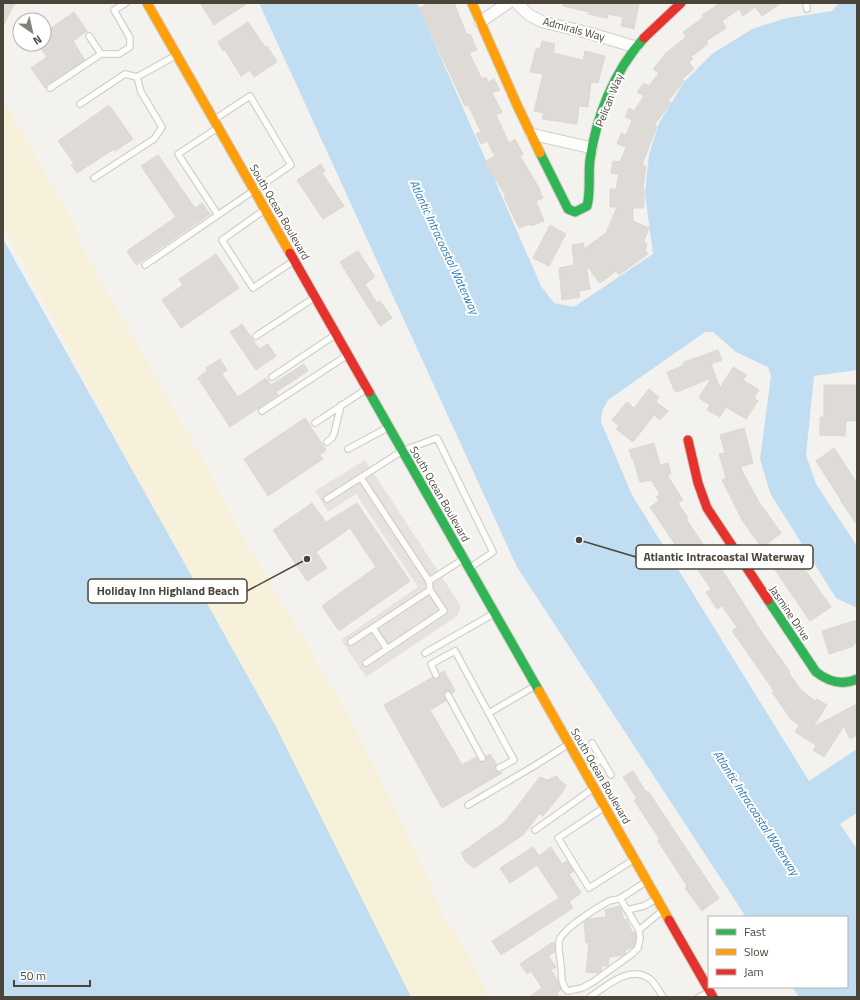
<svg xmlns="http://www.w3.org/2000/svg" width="860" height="1000" font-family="'Titillium Web',sans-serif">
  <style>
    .sand { fill: #f7f0da }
    .parking { fill: #e6e3df }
    .water { fill: #c0ddf1 }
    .building { fill: #dedbd6; stroke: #dcd9d4 }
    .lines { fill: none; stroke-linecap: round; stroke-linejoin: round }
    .lane-casing { stroke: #d2d0cb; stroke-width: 8 }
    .street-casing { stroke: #d2d0cb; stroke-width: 13 }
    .fast-casing { stroke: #d3cfc5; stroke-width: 11 }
    .slow-casing { stroke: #d3cfc5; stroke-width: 11 }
    .jam-casing { stroke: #d3cfc5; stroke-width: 11 }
    .lane { stroke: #fdfdfc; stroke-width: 5.5 }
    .street { stroke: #fdfdfc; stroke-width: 11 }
    .fast { stroke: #30b455; stroke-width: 9 }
    .slow { stroke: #ff9f0a; stroke-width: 9 }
    .jam { stroke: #e5322d; stroke-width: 9 }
    .labels { text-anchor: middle; stroke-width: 4; stroke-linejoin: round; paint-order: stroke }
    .street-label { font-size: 11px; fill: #4b4439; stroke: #fff }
    .water-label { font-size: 12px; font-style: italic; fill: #2e7ab2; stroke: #fff }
    .leader { fill: none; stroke: #4b4439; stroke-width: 1.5 }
    .callout-dot { fill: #4b4439; stroke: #fff; stroke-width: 1.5 }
    .callout { fill: #fff; stroke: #4b4439; stroke-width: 1.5 }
    .callout-label { font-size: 12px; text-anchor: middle; font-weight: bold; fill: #4b4439 }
  </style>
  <rect width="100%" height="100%" fill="#f4f2ee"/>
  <path class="sand" d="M3,98L76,228L82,247L203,460L244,539L340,700L381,779L416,852L443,915L467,952L489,997H410L3,225Z"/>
  <path class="parking" d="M365,460L461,606L457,616L366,677L341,640L418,587L356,494L328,512L315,491Z"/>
  <path class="water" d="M259,3H417L541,286L554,303L574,307L653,254L645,194L649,155L659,123L684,82L712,54L752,29L787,18L832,11L839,3H857V370L814,376L806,455L816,484L857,546V608L836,598L770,493L760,459L771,376L768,367L736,352L713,332H705L608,400L602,411L601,422L632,495L809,781L857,749V813L840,824L857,849V997H799L792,987H847V917H746L517,567Z
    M3,239L275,725L411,997H3Z"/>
  <path class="building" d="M3,3H15L3,26Z
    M200,3H248L214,25Z
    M429,3H454L467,35L470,34L477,50L469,53L482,79L486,77L488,82L494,79L500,90L492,93L502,112L496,115L509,143L515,139L523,154L520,156L538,186L543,198L536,201L544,221L531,226L530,224L519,228L504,197L506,196L484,162L495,156L487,141L481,144L476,134L481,132L468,105L465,106L419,8Z
    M563,3H639L634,29L621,26L623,17L608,14L607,18L588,14L589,12L563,6Z
    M720,3H781L762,16L755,7L743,16L739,9L722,21L726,28L706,41L708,44L691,57L693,59L689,62L694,69L682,79L684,81L668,101L671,103L654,125L657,126L642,165L646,166L643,189H644V208H633V221L649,228L644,241L647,245L645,250L648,254L619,275L616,271L600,283L586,265L590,289L579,291L580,297L562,300L559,268L574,265L572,245L584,243V249L606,233L617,207H610V189H616L619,174L611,173L613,161L620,162L626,147L617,144L621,133L626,135L632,120L625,117L629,108L634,111L644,96L637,92L644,83L649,86L659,73L653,69L666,53L686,37L683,32L704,17L702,15Z
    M74,12L87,31L73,41L85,60L48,84L45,88L31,68L47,57L38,44H44V33Z
    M248,22L265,47L267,46L277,62L254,77L250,70L241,76L225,50L223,51L218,42Z
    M542,41L555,44L553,53L583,60L585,51L605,56L598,83L591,82L588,107L579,106L577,124L542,119L544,113L534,111L543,74L530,72L536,49H540Z
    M109,105L133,139L115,151L114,149L77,173L71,165L74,163L58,141Z
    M158,155L195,208L202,203L210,214L136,265L127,251L176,217L141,166Z
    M321,164L325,171L322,173L344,206L323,219L297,180Z
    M550,225L566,234L549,266L533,258Z
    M358,251L375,277L365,284L377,303L380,301L392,318L380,326L340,262Z
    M216,254L239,288L181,328L162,300L183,285L179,279Z
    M242,324L259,349L268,344L276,356L256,370L230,332Z
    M718,350L722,360L711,364L720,388L733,367L747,375L743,380L759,390L754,398L758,401L746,419L726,407L720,417L707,410L710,405L699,398L711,378L677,392L674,390L667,372L682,366L684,362Z
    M220,359L227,370L222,374L238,397L266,378L271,385L304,364L308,371L276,392L278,395L230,427L198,378L207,371L206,368Z
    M824,385H857V421H846L845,436L820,435V417H824Z
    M649,389L659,397L656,402L668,411L660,420L654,415L633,442L616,429L619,426L612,420L627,402L634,408Z
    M305,418L326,450L320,455L323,459L268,496L244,459Z
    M744,428L753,463L740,467L761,506H762L781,533L762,548L742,520L722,480L726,478L719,454L725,453L720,435Z
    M654,443L660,465L668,463L671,474L667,475L683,500L678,503L688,518L686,519L718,566L719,565L763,634L790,672L789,673L800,689L815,701L817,699L827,705L813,727L857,704V735L850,739L844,726L824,757L813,750L816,745L795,732L799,726L790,718L772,692L774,691L732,631L737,627L722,606L717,609L706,592L711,589L696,567L692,570L650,507L659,501L656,497L660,494L651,480L640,482L633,459H632L629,450Z
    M834,448L857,483V525L840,500H841L816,461Z
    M312,503L326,522L357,503L410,581L339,631L322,606L376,567L350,528L316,552L327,568L307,581L273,530Z
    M790,548L831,607L810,621L769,561Z
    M857,620V643L853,644L854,646L829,654L822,631Z
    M444,671L455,691L452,693L449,691H446L444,695L446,701L430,710L462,765L476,757L479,761L484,762L486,760V756L490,754L497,765L495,767V770L501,772L502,773L442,808L384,705L433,677L435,679H438L440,676V673Z
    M633,771L646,792L648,791L719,898L702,911L685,888L687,886L658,841L660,840L634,800L637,799L623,777Z
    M557,776L560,781L566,785L562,793L543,816L540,813L523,835L474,868L466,862L461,853L505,822L540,777L547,780Z
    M533,847L539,856L551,847L562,864L567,861L574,871L569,874L581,893L569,902L573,908L501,955L492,941L559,898L537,865L510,883L500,868Z
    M620,906L624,920L627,919L632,932H635L636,938L634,946L632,948L625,950L626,953L624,955L609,957L608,966H601V971L598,973L586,972L589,942L586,943L584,922L588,919L606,917L605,910Z
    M553,942L555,945V952L548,956L556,967L551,970L558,981L561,990L557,993L559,997H529L542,988L531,971L527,974L520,964Z"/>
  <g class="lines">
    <defs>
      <path id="lane" d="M806,3L807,9
        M89,36L101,54
        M50,88L101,54H119L130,47V38L114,10L126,3
        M80,104L125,74L137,77L175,56
        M216,129L178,154L218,215
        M94,178L154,139L162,127L141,92L137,77
        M263,211L222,240L253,288L292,262
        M145,265L291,165L250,96L215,119
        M256,336L314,298
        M272,377L335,335
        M262,411L346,356
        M315,423L365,390
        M327,442L332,438L334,434L341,405
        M348,449L387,428
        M361,478L429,581L430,590L444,611L366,663
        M327,499L402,451L437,438L493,552L471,567
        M429,581L462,560
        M373,628L387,649
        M351,642L430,590
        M425,653L493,614
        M436,675L431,664L455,651L514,760L499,768
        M448,695L482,758
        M489,713L535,686
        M592,743L611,775
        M586,769L602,759
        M468,805L534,766L569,744
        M605,807L558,838L589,888L633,860
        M535,830L594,788
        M620,898L639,930L640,938L638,948L632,954L593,982L582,988L568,991C560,985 562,974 561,965C560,958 558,948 559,941C562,929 598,907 609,901C612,900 615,900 618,899C628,895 637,887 647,881
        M627,910L644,906L656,899
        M639,930L662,911
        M590,997C607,986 630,964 650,979C655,983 659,991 663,997
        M699,997L710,992"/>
      <path id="street" d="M517,3L529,15L543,22L589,33L636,47
        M480,22L508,3
        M531,134L592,148"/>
      <path id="fast" d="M540,153L568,209L575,212L587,206C591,191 588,176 590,160C596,117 614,71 644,38
        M369,392L539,691
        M768,600L816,672C829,682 842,686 857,679"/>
      <path id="slow" d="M147,3L290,253
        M472,3L517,105L540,153
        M539,691L669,920"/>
      <path id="jam" d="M644,38L681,3
        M290,253L369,392
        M688,440L698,483L707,508L768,600
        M669,920L713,997"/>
    </defs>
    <use href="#lane" class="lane-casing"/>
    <use href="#street" class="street-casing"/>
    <use href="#fast" class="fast-casing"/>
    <use href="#slow" class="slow-casing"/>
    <use href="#jam" class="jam-casing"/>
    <use href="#lane" class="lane"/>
    <use href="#street" class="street"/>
    <use href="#fast" class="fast"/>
    <use href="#slow" class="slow"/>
    <use href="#jam" class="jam"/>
  </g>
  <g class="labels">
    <g class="street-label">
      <text transform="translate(574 29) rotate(15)" y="4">Admirals Way</text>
      <text transform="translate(609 100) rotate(-68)" y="4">Pelican Way</text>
      <text transform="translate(280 212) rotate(60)" y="4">South Ocean Boulevard</text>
      <text transform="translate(440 494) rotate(60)" y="4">South Ocean Boulevard</text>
      <text transform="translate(790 613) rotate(56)" y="4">Jasmine Drive</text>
      <text transform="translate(601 776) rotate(60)" y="4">South Ocean Boulevard</text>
    </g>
    <g class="water-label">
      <text transform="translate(444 247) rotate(65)" y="4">Atlantic Intracoastal Waterway</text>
      <text transform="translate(756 813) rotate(57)" y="4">Atlantic Intracoastal Waterway</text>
    </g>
  </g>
  <path class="leader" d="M579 540L636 557M307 559L247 591"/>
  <g class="callout-dot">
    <circle cx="579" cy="540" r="4"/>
    <circle cx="307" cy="559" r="4"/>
  </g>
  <g class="callout">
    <rect x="636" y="545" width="177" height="24" rx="4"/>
    <rect x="88" y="579" width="159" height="24" rx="4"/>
  </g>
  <g class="callout-label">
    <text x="724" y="561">Atlantic Intracoastal Waterway</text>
    <text x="168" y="595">Holiday Inn Highland Beach</text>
  </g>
  <rect width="860" height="1000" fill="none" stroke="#4b4439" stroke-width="8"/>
  <rect x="708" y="916" width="140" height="72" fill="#ffffff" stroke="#b7b4b0"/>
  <rect x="716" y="929" width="20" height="6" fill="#30b455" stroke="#b7b4b0"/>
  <text x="744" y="936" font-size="12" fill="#4b4439">Fast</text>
  <rect x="716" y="949" width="20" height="6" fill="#ff9f0a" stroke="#b7b4b0"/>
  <text x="744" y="956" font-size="12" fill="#4b4439">Slow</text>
  <rect x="716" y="969" width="20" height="6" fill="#e5322d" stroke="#b7b4b0"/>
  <text x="744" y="976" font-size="12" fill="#4b4439">Jam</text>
  <g transform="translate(32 32) rotate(146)"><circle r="19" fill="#ffffff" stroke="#b7b4b0"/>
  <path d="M0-3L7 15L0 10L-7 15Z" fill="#868178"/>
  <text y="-6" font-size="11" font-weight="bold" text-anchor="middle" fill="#4b4439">N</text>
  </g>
  <path d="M14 980v6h76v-6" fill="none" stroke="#4b4439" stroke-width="2"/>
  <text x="20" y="980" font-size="12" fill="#4b4439" stroke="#ffffff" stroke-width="3" paint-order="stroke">50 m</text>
</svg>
